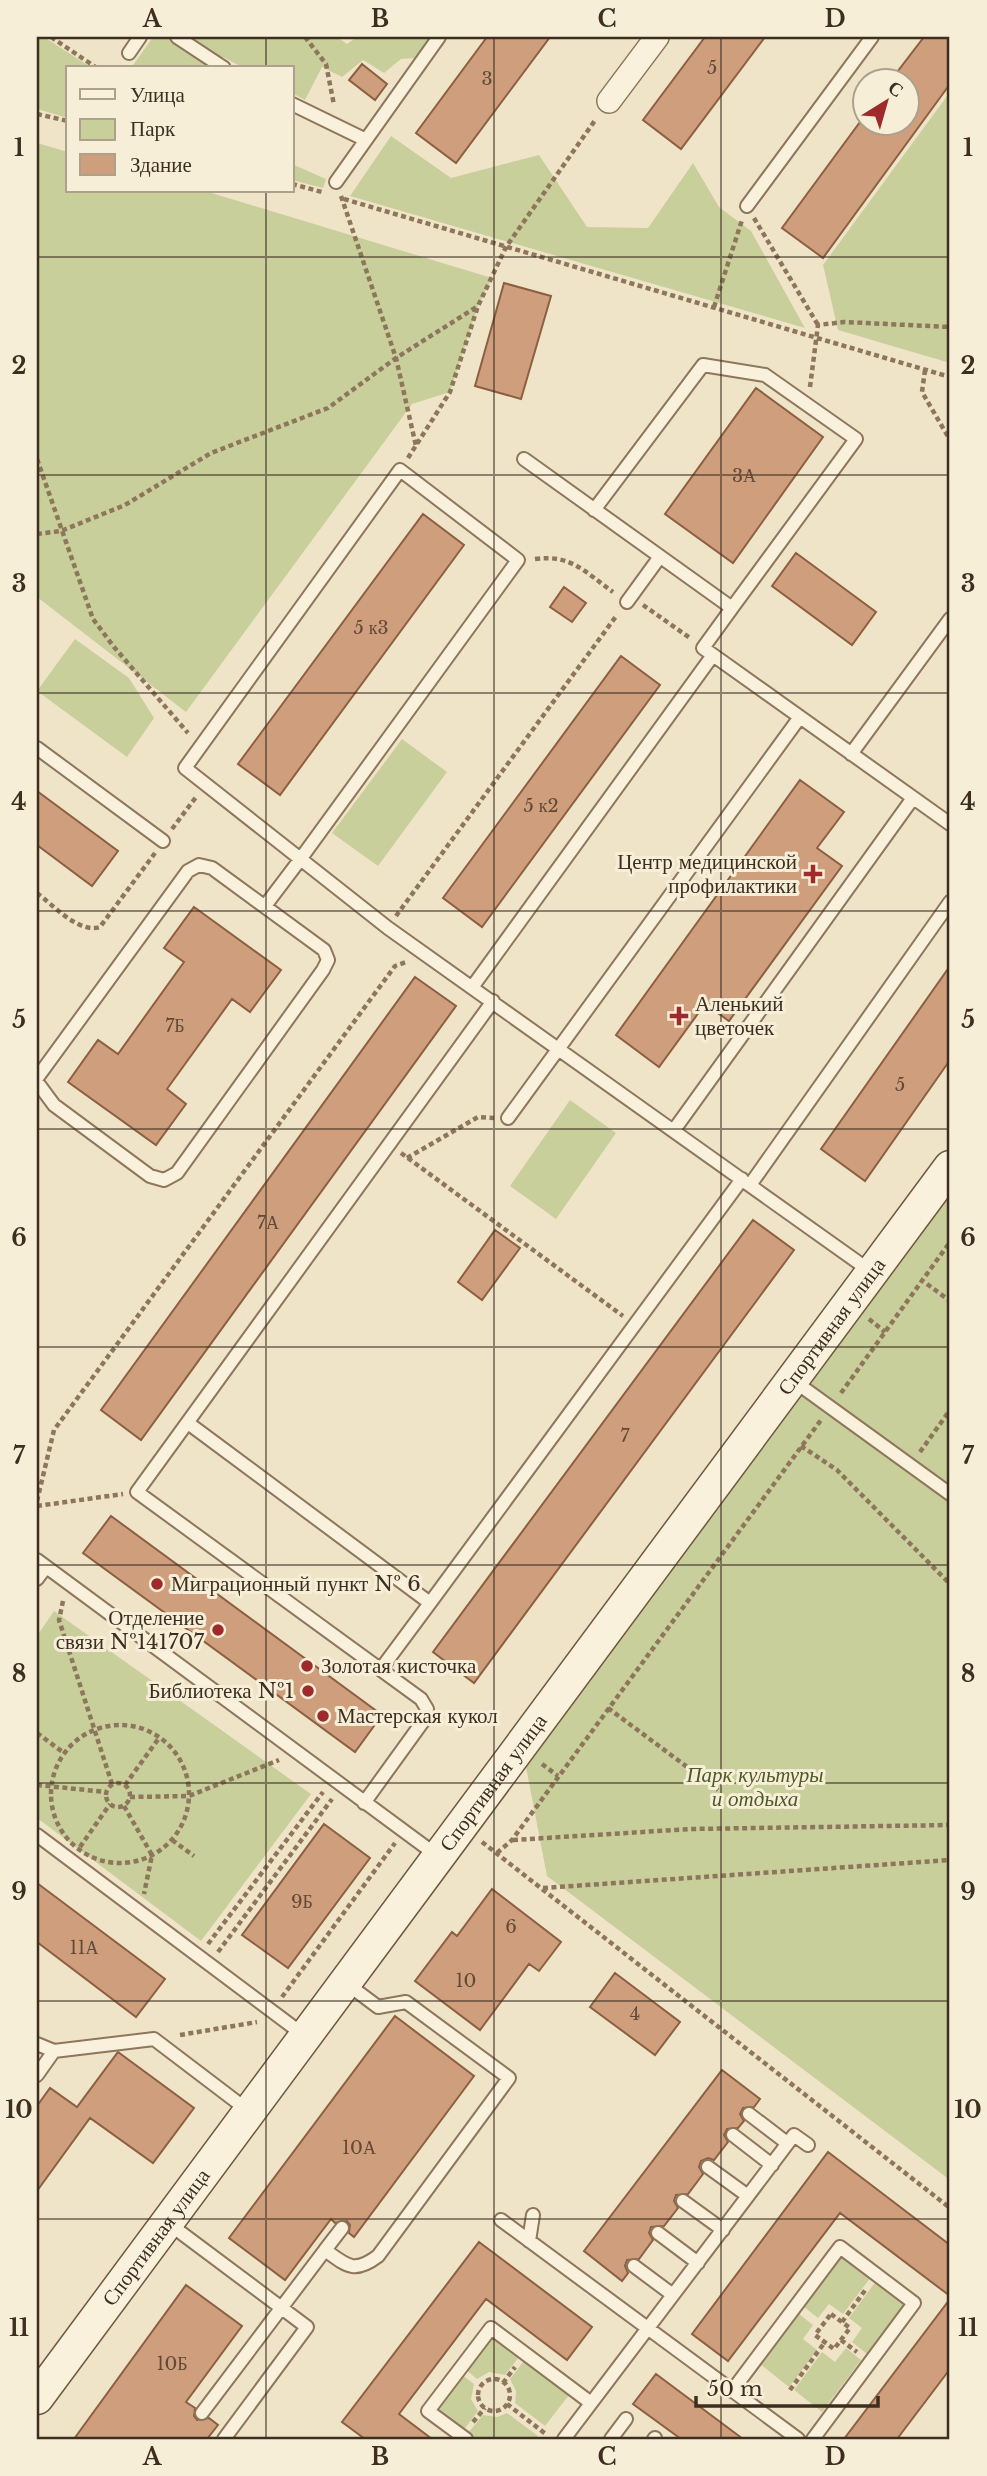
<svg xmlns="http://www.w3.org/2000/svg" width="987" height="2476" font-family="'Libre Baskerville',serif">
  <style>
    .green { fill: #c9cf9b }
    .building { fill: #cf9f7d; stroke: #8d5f41; stroke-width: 2 }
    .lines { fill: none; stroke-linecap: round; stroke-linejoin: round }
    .lane-casing { stroke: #8d765c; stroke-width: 16 }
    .street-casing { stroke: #8d765c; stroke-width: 26 }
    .secondary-casing { stroke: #6f573f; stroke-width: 35 }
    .path { stroke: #8d765c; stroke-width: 4.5; stroke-dasharray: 5 3.5; stroke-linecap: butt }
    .lane { stroke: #faf1dc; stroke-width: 12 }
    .street { stroke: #faf1dc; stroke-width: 23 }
    .secondary { stroke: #faf1dc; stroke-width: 32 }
    .grid { fill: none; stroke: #3d2e20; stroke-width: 2; stroke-opacity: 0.55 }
    .poi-dot { fill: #9e2a2b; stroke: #f7eed8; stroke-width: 2.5 }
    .labels { text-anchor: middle; stroke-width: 6; stroke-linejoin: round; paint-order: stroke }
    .number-label { font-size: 18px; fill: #624a37 }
    .poi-label { font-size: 21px; fill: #3d2e20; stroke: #f7eed8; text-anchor: start }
    .street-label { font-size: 21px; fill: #3d2e20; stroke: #f7eed8 }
    .park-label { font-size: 21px; font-style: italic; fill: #4d5a26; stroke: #f7eed8 }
    .neatline { fill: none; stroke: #3d2e20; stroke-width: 2.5 }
    .grid-label { font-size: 23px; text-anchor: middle; font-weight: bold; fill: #3d2e20 }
  </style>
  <rect width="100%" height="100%" fill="#f0e4c8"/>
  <path class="green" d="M37,37H44L92,68H68V118L37,109Z
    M153,37H337L347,44L357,37H432L416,58L401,59L384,73L363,60L342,77L322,67L305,100L292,93V68H244L223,57L216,68H131Z
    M950,92V363L838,330L823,265Z
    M391,136L451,178L539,155L587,227L648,228L693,163L719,207L751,231L805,328L350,196Z
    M37,143L68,152V191H205L492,278L478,306L450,392L412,404L186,712L37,597Z
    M292,164L326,179L323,188L292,180Z
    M75,639L129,678L154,718L127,757L37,691Z
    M402,739L447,772L378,866L332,833Z
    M570,1100L616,1133L556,1219L510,1186Z
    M950,1191V2180L547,1876L526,1767Z
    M54,1611L311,1794L201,1941L37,1818V1636Z
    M841,2255L871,2277L843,2314L829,2304L818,2318L803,2306Z
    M876,2281L905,2303L867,2354L852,2342L862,2328L849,2318Z
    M798,2313L813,2325L803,2339L817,2350L789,2387L760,2364Z
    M491,2335L519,2357L505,2375L489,2372L477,2379L465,2369Z
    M846,2348L861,2360L822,2412L794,2390L822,2352L835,2362Z
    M524,2361L569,2395L545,2426L515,2403L516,2391L510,2379Z
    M461,2374L474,2384L471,2399L478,2411L463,2431L434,2409Z
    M507,2413L538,2436L535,2439H474L467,2434L483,2415L497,2417Z"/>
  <path class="building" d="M487,37H550L456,163L416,133Z
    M705,37H765L681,149L643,120Z
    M924,37H950V84L823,258L782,228L860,122H906V80H891Z
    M362,64L387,84L375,100L349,80Z
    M504,283L551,296L521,399L475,386Z
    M756,388L823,437L733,563L665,514Z
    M423,514L464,545L280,795L238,764Z
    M796,553L876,612L852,645L772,586Z
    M564,587L586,603L572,622L550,607Z
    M621,656L660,685L482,927L443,898Z
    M800,780L844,812L817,848L842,866L729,1021L705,1004L659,1067L616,1035Z
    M37,791L118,851L92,886L37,845Z
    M194,907L281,970L250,1012L232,999L167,1089L186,1104L156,1145L68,1082L98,1040L118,1054L184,962L164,948Z
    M950,966V1060L865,1181L821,1149Z
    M415,977L456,1006L141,1440L101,1410Z
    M753,1220L794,1250L474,1683L433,1652Z
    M495,1230L520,1248L482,1300L458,1282Z
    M111,1516L382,1715L355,1752L83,1553Z
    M324,1824L370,1858L288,1968L242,1935Z
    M37,1883L165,1979L136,2017L37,1942Z
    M492,1889L561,1942L539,1971L529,1964L480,2030L415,1981L452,1932L457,1936Z
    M615,1973L680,2022L655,2055L590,2007Z
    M395,2016L474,2076L354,2237L349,2233L350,2225L347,2221L335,2223L331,2219L285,2280L229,2238Z
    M118,2052L194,2108L153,2163L90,2118L37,2191V2106L50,2088L77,2107Z
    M722,2070L760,2099L754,2107L743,2108L740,2114L744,2121L738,2128L727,2129L724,2135L728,2142L714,2160L708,2158L701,2161L699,2167L703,2174L688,2194L676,2195L674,2201L678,2208L664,2226L651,2227L649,2233L653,2240L639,2259L627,2260L625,2266L628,2273L622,2281L584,2251Z
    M828,2152L950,2245V2296L840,2213L728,2361L692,2334Z
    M479,2242L592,2327L567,2360L486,2299L399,2414L432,2439H365L342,2422Z
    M186,2285L242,2326L186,2402L195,2408L194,2416L197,2420L209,2418L218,2425L207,2439H74Z
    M950,2299V2369L897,2439H844Z
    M656,2374L743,2439H681L633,2404Z"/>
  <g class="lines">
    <defs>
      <path id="lane" d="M177,37L224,68
        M129,53L140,37
        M292,104L366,140
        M336,182L439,37
        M747,206L872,37
        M524,459L732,608L703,648L713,655
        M594,510L703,365L765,375L856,439L732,608
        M627,602L659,558
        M37,748L163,841
        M851,754L950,619
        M265,906L299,861L518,560L400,470L185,768L388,928L873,1273
        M473,986L713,655L950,824
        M37,1078L188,871L199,865L212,868L324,950L328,960L323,970L177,1173L164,1180L150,1176L54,1105L37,1082
        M508,1118L800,717
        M674,1130L913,798
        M750,1185L950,902
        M794,1381L950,1494
        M188,1423L430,1603L742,1179
        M37,1560L439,1857
        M37,1579L46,1567
        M381,1669L430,1603
        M364,1803L424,1720L427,1709L421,1699L137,1492L493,1001
        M37,1835L305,2036
        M37,2044L54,2051
        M37,2075L54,2051L154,2039L250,2112
        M749,2114L787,2143
        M733,2135L772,2165
        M708,2167L748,2196
        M683,2201L723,2230
        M501,2220L798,2439
        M168,2223L307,2327L224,2439
        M658,2233L698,2263
        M529,2241L533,2215
        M325,2250L342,2228
        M634,2266L673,2295
        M732,2391L840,2247L914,2303L813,2439
        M202,2413L325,2250C347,2266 354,2274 378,2256L509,2078L406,2002L378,2007L346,1983
        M466,2439L428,2411L491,2328L591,2403
        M564,2439L794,2135L808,2145
        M611,2439L626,2419
        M654,2439L655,2438"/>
      <path id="street" d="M609,101L657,37"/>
      <g id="secondary">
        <path id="s1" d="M37,2398L950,1167"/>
      </g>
    </defs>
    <use href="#lane" class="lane-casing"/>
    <use href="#street" class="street-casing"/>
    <use href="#secondary" class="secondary-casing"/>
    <path class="path" d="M51,37L97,68
      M305,37L326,64L334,105
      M37,114L68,121
      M292,184L322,192
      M341,196L396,358L416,446
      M344,199L950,377
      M754,218L818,325
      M714,307L742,220
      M925,370L922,392L950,440
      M810,387L818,325L844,322L950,327
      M408,458L450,392L478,306L506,247L596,119
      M37,459L93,619L114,647L188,733
      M37,534L61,531L125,505L211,453L328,408L396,358L478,306
      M535,559C571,554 585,572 613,592
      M643,605L690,638
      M172,829L196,797
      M37,893C53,905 79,934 100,927L155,853
      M396,916L617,615
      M401,1153L623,1316
      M407,1158L478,1117L494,1118
      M927,1284L950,1301
      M869,1319L885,1332
      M841,1393L950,1242
      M801,1446L837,1470L950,1584
      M920,1452L950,1410
      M37,1501L54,1430L395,966L406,962
      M37,1506L123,1494
      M63,1601L59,1620L112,1784
      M608,1708L718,1790
      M51 1794a69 69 0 1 1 138 0a69 69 0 1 1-138 0Z
      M37,1733L64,1753
      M542,1764L558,1776
      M106 1795a12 12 0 1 1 24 0a12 12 0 1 1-24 0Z
      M37,1785L106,1792
      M125,1785L159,1738
      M130,1797L189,1796L279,1760
      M124,1806L152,1855L144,1894
      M172,1840L194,1856
      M513,1840L691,1829L950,1825
      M482,1842L950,2208
      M80,1847L110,1804
      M497,1853L512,1840L821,1420
      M543,1888L950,1860
      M208,1944L323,1792
      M218,1952L332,1799
      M282,1997L395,1843
      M180,2035L257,2022
      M831,2314L850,2328L834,2349L815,2335Z
      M842,2322L866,2289
      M841,2340L857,2352
      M478 2395a16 16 0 1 1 32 0a16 16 0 1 1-32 0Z
      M503,2383L515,2367
      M790,2390L825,2342
      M507,2404L547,2435
      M473,2422L485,2408"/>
    <use href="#lane" class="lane"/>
    <use href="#street" class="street"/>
    <use href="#secondary" class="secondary"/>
  </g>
  <path class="grid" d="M266,37V68M494,37V2439M721,37V2439M266,191V2439M37,257H950M37,475H950M37,693H950M37,911H950M37,1129H950M37,1347H950M37,1565H950M37,1783H950M37,2001H950M37,2219H950"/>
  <g class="poi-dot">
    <path d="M809.5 863.5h7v7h7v7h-7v7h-7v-7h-7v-7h7z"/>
    <path d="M675.5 1005.5h7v7h7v7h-7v7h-7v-7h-7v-7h7z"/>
    <circle cx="157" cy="1584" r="7"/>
    <circle cx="218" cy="1630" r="7"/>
    <circle cx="307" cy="1666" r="7"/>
    <circle cx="308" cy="1691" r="7"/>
    <circle cx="323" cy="1716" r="7"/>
  </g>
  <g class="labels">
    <g class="number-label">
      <text x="712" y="74">5</text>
      <text x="487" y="85">3</text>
      <text x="744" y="482">3А</text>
      <text x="371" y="634">5 к3</text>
      <text x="541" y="812">5 к2</text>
      <text x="175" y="1032">7Б</text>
      <text x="900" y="1091">5</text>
      <text x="268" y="1229">7А</text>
      <text x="625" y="1442">7</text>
      <text x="302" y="1908">9Б</text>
      <text x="511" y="1933">6</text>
      <text x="84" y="1954">11А</text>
      <text x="466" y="1987">10</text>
      <text x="635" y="2020">4</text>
      <text x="359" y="2154">10А</text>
      <text x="172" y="2370">10Б</text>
    </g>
    <g class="poi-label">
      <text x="797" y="869" text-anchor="end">Центр медицинской<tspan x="797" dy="24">профилактики</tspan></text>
      <text x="695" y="1011">Аленький<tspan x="695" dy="24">цветочек</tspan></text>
      <text x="171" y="1591">Миграционный пункт № 6</text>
      <text x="204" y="1625" text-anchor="end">Отделение<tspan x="204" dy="24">связи №141707</tspan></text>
      <text x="321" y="1673">Золотая кисточка</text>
      <text x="294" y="1698" text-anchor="end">Библиотека №1</text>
      <text x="337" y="1723">Мастерская кукол</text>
    </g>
    <g class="street-label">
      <text dy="7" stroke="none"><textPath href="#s1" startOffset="1334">Спортивная улица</textPath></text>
      <text dy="7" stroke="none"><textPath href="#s1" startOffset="766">Спортивная улица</textPath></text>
      <text dy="7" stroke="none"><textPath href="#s1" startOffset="200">Спортивная улица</textPath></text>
    </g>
    <g class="park-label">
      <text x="755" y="1782">Парк культуры<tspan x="755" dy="24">и отдыха</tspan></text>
    </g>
  </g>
  <rect width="987" height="2476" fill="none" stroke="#f7eed8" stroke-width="77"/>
  <rect x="66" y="66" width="228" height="126" fill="#f7eed8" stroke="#ada18e" stroke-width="2"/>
  <rect x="80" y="89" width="35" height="10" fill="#faf1dc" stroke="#ada18e" stroke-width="2"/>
  <text x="130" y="102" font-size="21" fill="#3d2e20">Улица</text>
  <rect x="80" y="119" width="35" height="21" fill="#c9cf9b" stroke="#ada18e" stroke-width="2"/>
  <text x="130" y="136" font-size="21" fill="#3d2e20">Парк</text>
  <rect x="80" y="154" width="35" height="21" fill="#cf9f7d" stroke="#ada18e" stroke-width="2"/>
  <text x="130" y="172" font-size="21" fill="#3d2e20">Здание</text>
  <g transform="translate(886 102) rotate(37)"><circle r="33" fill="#f7eed8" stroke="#ada18e" stroke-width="2"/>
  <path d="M0-5L12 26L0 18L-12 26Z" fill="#9e2a2b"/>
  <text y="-10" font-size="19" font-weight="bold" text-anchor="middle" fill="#3d2e20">С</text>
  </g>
  <path d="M696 2396v10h182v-10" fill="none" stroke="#3d2e20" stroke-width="3.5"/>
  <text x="707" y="2396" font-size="21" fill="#3d2e20" stroke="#f7eed8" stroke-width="5" paint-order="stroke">50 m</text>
  <rect x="38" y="38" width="910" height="2400" class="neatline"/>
  <g class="grid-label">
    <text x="152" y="27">A</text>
    <text x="380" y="27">B</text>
    <text x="607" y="27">C</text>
    <text x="835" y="27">D</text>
    <text x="19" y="156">1</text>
    <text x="968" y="156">1</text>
    <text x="19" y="374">2</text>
    <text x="968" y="374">2</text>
    <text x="19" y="592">3</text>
    <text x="968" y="592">3</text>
    <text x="19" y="810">4</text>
    <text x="968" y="810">4</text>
    <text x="19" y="1028">5</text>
    <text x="968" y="1028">5</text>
    <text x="19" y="1246">6</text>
    <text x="968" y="1246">6</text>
    <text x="19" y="1464">7</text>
    <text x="968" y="1464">7</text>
    <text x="19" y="1682">8</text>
    <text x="968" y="1682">8</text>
    <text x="19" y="1900">9</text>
    <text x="968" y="1900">9</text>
    <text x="19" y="2118">10</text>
    <text x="968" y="2118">10</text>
    <text x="19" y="2336">11</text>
    <text x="968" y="2336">11</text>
    <text x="152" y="2465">A</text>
    <text x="380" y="2465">B</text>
    <text x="607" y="2465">C</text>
    <text x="835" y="2465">D</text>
  </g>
</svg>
